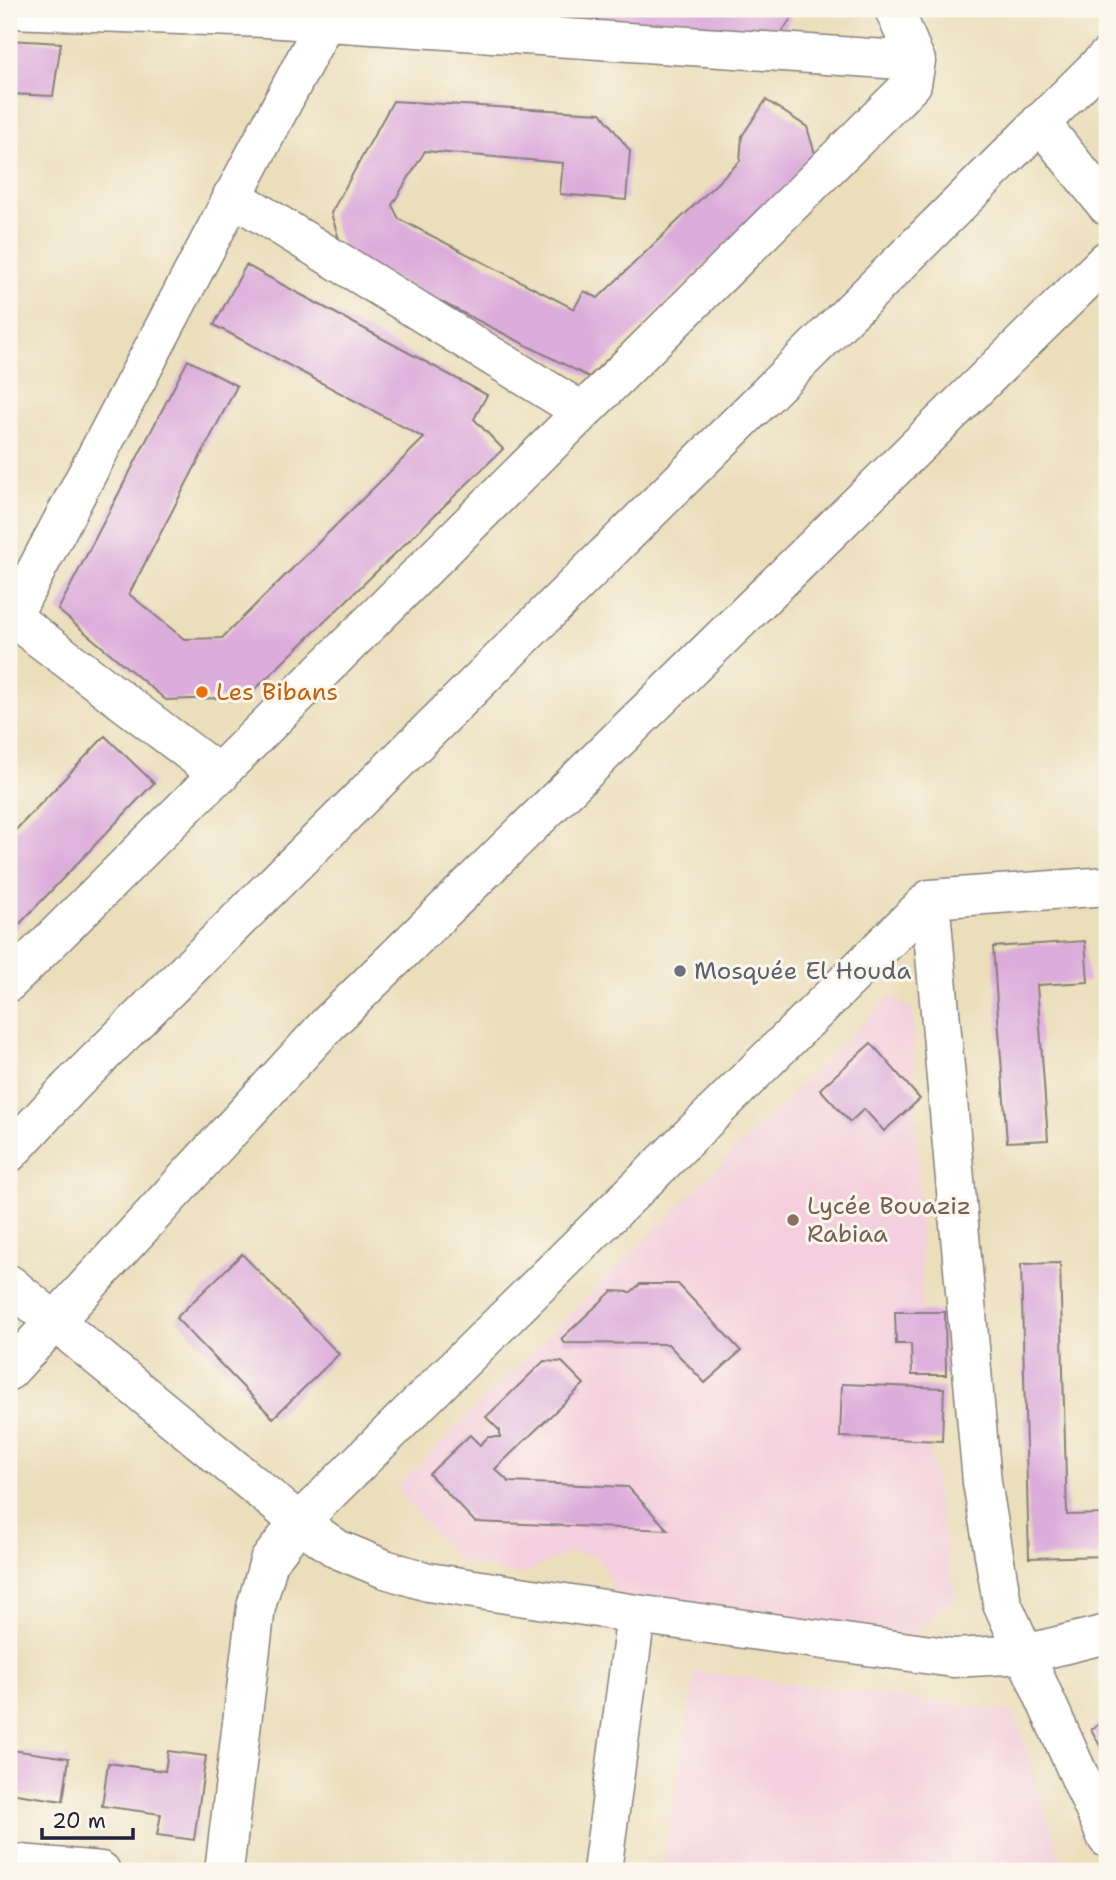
<svg xmlns="http://www.w3.org/2000/svg" width="1116" height="1880" font-family="'Shantell Sans',sans-serif">
  <style>
    .built { fill: #f4cfdd }
    .building { fill: #dcacdb }
    .lines { fill: none; stroke-linecap: round; stroke-linejoin: round }
    .minor-casing { stroke: #86807b; stroke-width: 41 }
    .major-casing { stroke: #86807b; stroke-width: 41 }
    .minor { stroke: #fff; stroke-width: 38 }
    .major { stroke: #fff; stroke-width: 38 }
    .food-dot { fill: #e8710a; stroke: #fbf7ec; stroke-width: 2.5 }
    .worship-dot { fill: #6b7280; stroke: #fbf7ec; stroke-width: 2.5 }
    .education-dot { fill: #8d6e63; stroke: #fbf7ec; stroke-width: 2.5 }
    .labels { text-anchor: middle; stroke-width: 6; stroke-linejoin: round; paint-order: stroke }
    .food-label { font-size: 24px; fill: #c56008; stroke: #fbf7ec; text-anchor: start }
    .worship-label { font-size: 24px; fill: #5b616d; stroke: #fbf7ec; text-anchor: start }
    .education-label { font-size: 24px; fill: #785e54; stroke: #fbf7ec; text-anchor: start }
  </style>
  <rect width="100%" height="100%" fill="#fbf7ec"/>
  <filter id="ink" filterUnits="userSpaceOnUse"><feTurbulence type="fractalNoise" baseFrequency=".0143" numOctaves="2"/><feDisplacementMap in="SourceGraphic" scale="14" xChannelSelector="R" yChannelSelector="G"/><feConvolveMatrix kernelMatrix="1 2 1 2 8 2 1 2 1" color-interpolation-filters="sRGB"/></filter>
  <filter id="wash" filterUnits="userSpaceOnUse"><feTurbulence type="fractalNoise" baseFrequency=".00686" numOctaves="4" result="noise"/><feDisplacementMap in="SourceGraphic" scale="28" xChannelSelector="R" yChannelSelector="G"/><feGaussianBlur stdDeviation="1.57" result="paint"/><feColorMatrix in="noise" values="0 0 0 0 0 0 0 0 0 0 0 0 0 0 0 0 0 1.4 0 .05"/><feComposite in="paint" operator="in"/></filter>
  <g filter="url(#wash)">
    <rect width="100%" height="100%" fill="#ebdebb"/>
    <path class="built" d="M890,997L913,1009L926,1431L955,1598L911,1635L617,1597L598,1557L570,1552L521,1575L458,1561L396,1488Z
      M695,1671L1015,1712L1064,1871H662Z"/>
    <g id="blocks">
      <path class="building" d="M534,9H797L780,35L544,25Z
        M9,40L61,43L53,96L9,94Z
        M766,100L807,127L816,157L589,377L343,252L331,213L393,101L601,113L630,151L626,200L560,194L563,163L425,151L392,205L399,219L574,309L584,291L598,298L740,161L742,136Z
        M246,265L487,395L474,419L503,449L247,697L166,700L58,610L188,360L237,386L129,594L184,639L222,638L424,438L214,325Z
        M105,736L154,783L9,935V837Z
        M1085,941L1088,982L1037,985L1048,1140L1007,1142L993,947Z
        M871,1043L920,1099L884,1131L864,1109L850,1122L820,1089Z
        M242,1254L339,1354L273,1418L176,1318Z
        M1060,1263L1067,1515L1107,1514V1556L1029,1558L1021,1264Z
        M640,1284H678L741,1351L705,1383L668,1344L565,1343L561,1339L612,1291L631,1292Z
        M895,1312H945L946,1375H912L911,1344H896Z
        M544,1361L562,1362L584,1384L495,1469L509,1482L628,1487L668,1530L475,1522L429,1474L470,1435L480,1445L488,1437H500V1431L486,1417Z
        M842,1384L944,1388L942,1441L840,1437Z
        M1107,1720V1759L1091,1729Z
        M9,1728H13L11,1750L69,1758L63,1801L9,1793Z
        M168,1751L206,1756L194,1840L157,1835L161,1814L102,1806L108,1763L165,1771Z"/>
    </g>
  </g>
  <g filter="url(#ink)">
    <use href="#blocks" fill-opacity="0" stroke="#86807b" stroke-width="2"/>
    <g class="lines">
      <defs>
        <path id="minor" d="M9,9L266,18L916,61
          M232,196L583,412
          M9,615L220,775
          M9,622L325,22
          M930,899L982,1482L1002,1603L1107,1838
          M9,982L912,84L916,61L894,9
          M9,1284L299,1522L337,1549L385,1569L428,1582L636,1614L953,1658L1025,1654L1107,1634
          M9,1863L101,1871
          M224,1871L256,1607L269,1561L299,1522L930,899L1107,886
          M602,1871L636,1614"/>
        <path id="major" d="M1040,122L1107,206
          M9,1153L71,1086L1107,57
          M9,1371L327,1025L1107,260"/>
      </defs>
      <use href="#minor" class="minor-casing"/>
      <use href="#major" class="major-casing"/>
      <use href="#minor" class="minor"/>
      <use href="#major" class="major"/>
    </g>
  </g>
  <circle class="food-dot" cx="202" cy="692" r="7"/>
  <circle class="worship-dot" cx="680" cy="971" r="7"/>
  <circle class="education-dot" cx="793" cy="1220" r="7"/>
  <g class="labels">
    <g class="food-label">
      <text x="216" y="700">Les Bibans</text>
    </g>
    <g class="worship-label">
      <text x="694" y="979">Mosquée El Houda</text>
    </g>
    <g class="education-label">
      <text x="807" y="1214">Lycée Bouaziz<tspan x="807" dy="28">Rabiaa</tspan></text>
    </g>
  </g>
  <rect width="1116" height="1880" fill="none" stroke="#fbf7ec" stroke-width="35"/>
  <path d="M42 1828v10h91v-10" fill="none" stroke="#22223b" stroke-width="3.5"/>
  <text x="52" y="1828" font-size="21" fill="#22223b" stroke="#fbf7ec" stroke-width="5" paint-order="stroke">20 m</text>
</svg>
